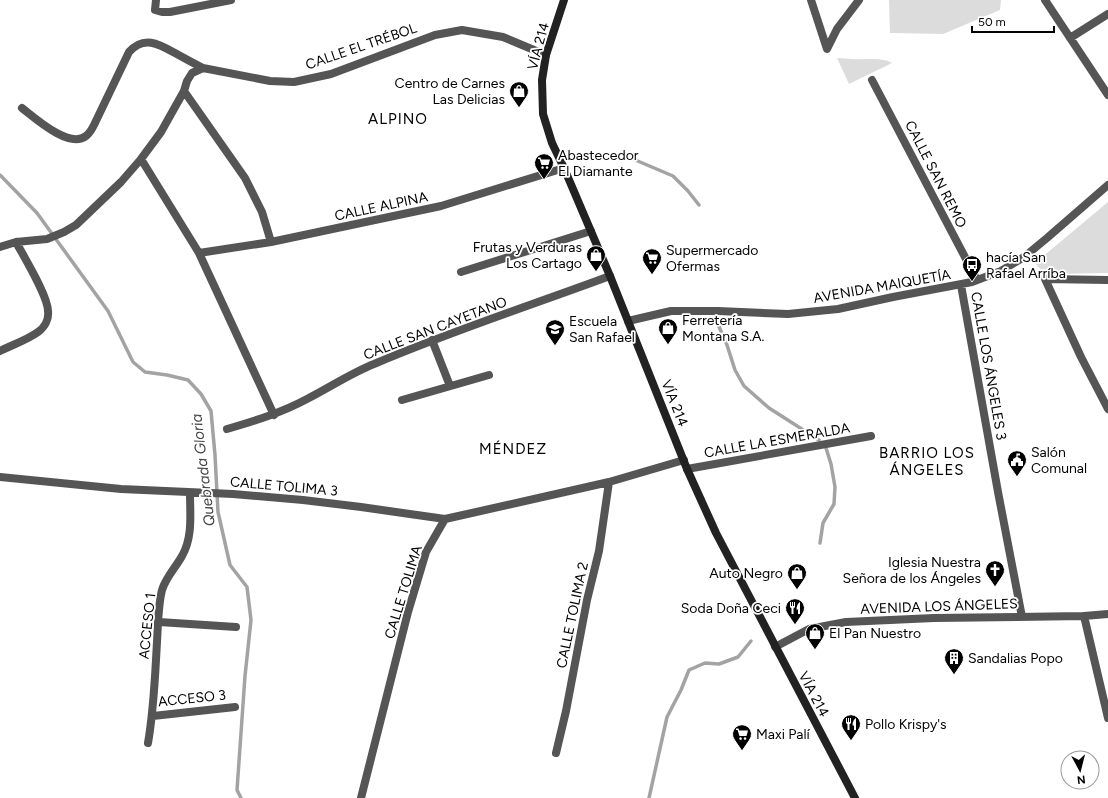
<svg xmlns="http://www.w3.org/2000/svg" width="1108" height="798" font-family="Figtree,sans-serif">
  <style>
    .green { fill: #dcdcdc }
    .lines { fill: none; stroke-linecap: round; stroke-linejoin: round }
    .stream { stroke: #a3a3a3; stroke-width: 3.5 }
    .street { stroke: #555; stroke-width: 8 }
    .secondary { stroke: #222; stroke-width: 8 }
    .labels { text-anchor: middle; stroke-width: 3.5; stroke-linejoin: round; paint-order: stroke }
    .street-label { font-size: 14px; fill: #000; stroke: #fff }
    .poi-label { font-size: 14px; fill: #000; stroke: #fff; text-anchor: start }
    .neighbourhood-label { font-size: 15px; letter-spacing: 1px; fill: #000; stroke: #fff }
    .water-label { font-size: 15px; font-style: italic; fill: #444; stroke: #fff }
  </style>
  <rect width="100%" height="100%" fill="#fff"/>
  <path class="green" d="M889,0H1001L1000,10L943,34L890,33Z
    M837,58C842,58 848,59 853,59C866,60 881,57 892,63L849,84Z
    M1108,202V273L1048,274L1039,268L1035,263Z"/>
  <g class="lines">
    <path class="stream" d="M633,159L673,176L688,191L699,205
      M0,175L37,213L108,311L133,362L145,372L167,375L188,380L201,394L211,411L215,455L218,512L230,565L247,587L251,620L245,676L237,790L241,798
      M717,322L727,345L735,370L744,386L769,408L819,440
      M820,543L823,523L834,504L835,487L831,464L826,448
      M649,798L667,717L681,690L689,670L705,663L719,664L738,657L751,641"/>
    <path class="street" d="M156,0L155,10L162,12H170L231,0
      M811,0L827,49L837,29L859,0
      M1045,0L1108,95
      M1070,38L1108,14
      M872,80L977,280
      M184,91L245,178L262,212L271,242
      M22,108C35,118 69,149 86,136C90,133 92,129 94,125L129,52C144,35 159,44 175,53C184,58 193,63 203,68
      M141,159L199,253L274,415
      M0,247L16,242L47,239L64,232L76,225L121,182L141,159L161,132L184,91L187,81L192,73L203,68L270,81L294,82L331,74L435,35L462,30L503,37L546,55
      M199,253L271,242L441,206L564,168
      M461,272L591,231
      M1108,280L1045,279L1081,357L1108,409
      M961,285L998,492L1022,617
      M628,321L671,311H718L788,314L838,309L893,297L972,282L1001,271L1024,257L1047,238L1108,185
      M432,340L450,386
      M0,351C12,345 27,340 38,332C45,327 49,319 48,311C48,296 24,257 16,242
      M402,400L489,375
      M227,429C254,421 281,413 307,399C329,388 351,373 374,364C451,331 532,305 610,276
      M687,469L871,436
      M0,477L121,489L233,494L303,500L361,507L445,519
      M1084,616L1108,718
      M159,622L236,627
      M775,647L809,629L846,622L934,618L1084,616L1108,614
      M153,716L235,707
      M148,743C154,709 155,676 157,642C158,626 158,606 162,590C166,577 176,567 182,556C193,537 190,514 190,493
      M556,753L566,711L587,600L599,551L609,482
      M361,798L408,612L426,552L445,519L609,482L684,460"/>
    <path class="secondary" d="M564,0L546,55L542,80L543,114L552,143L564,168L610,276L687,469L716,533L855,798"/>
  </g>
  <defs>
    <symbol id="shop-pin" viewBox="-11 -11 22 30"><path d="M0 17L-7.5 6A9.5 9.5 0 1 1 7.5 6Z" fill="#000" stroke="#fff"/><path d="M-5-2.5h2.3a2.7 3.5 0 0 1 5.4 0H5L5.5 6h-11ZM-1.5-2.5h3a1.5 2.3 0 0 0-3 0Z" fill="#fff"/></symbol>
    <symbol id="supermarket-pin" viewBox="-11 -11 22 30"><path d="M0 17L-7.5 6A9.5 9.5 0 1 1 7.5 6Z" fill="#000" stroke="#fff"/><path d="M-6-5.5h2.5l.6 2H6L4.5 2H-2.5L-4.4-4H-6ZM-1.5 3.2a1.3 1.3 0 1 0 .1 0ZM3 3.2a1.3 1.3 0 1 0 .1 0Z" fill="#fff"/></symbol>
    <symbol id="bus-pin" viewBox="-11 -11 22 30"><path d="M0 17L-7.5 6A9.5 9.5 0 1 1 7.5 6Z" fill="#000" stroke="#fff"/><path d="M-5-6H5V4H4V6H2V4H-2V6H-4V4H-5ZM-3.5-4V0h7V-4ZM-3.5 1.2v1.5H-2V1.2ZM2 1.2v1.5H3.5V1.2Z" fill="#fff"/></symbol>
    <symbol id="school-pin" viewBox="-11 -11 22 30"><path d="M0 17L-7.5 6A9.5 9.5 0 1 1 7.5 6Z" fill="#000" stroke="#fff"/><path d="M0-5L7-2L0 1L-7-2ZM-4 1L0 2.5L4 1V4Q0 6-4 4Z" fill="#fff"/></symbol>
    <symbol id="civic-pin" viewBox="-11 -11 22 30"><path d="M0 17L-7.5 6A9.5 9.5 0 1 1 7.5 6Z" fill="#000" stroke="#fff"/><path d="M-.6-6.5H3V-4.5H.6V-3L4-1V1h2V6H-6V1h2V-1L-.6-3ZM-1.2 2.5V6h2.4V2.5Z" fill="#fff"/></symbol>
    <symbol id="church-pin" viewBox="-11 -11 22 30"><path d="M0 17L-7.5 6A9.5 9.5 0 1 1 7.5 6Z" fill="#000" stroke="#fff"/><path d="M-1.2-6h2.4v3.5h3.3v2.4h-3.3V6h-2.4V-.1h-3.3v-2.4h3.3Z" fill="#fff"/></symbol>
    <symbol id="restaurant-pin" viewBox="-11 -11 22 30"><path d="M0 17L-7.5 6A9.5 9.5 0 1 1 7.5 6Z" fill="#000" stroke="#fff"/><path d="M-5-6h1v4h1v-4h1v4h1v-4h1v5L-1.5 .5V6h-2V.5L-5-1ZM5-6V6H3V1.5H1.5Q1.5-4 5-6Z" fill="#fff"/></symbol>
    <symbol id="building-pin" viewBox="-11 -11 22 30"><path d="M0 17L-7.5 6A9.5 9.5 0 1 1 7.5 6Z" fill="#000" stroke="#fff"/><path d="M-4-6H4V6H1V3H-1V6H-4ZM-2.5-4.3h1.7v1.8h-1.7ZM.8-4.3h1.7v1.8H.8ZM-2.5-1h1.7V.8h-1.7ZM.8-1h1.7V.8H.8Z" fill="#fff"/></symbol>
  </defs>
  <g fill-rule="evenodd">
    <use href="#shop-pin" x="508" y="80" width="22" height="30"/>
    <use href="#supermarket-pin" x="533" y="152" width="22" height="30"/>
    <use href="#shop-pin" x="585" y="244" width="22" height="30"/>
    <use href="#supermarket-pin" x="641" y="247" width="22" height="30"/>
    <use href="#bus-pin" x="961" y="254" width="22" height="30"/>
    <use href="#shop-pin" x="657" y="317" width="22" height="30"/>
    <use href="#school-pin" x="544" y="318" width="22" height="30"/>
    <use href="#civic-pin" x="1006" y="449" width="22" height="30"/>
    <use href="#church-pin" x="984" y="559" width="22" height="30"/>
    <use href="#shop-pin" x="786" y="562" width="22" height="30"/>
    <use href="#restaurant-pin" x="784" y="597" width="22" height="30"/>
    <use href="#shop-pin" x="804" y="622" width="22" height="30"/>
    <use href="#building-pin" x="943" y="647" width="22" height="30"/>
    <use href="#restaurant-pin" x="840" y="713" width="22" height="30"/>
    <use href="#supermarket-pin" x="731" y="723" width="22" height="30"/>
  </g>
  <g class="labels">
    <g class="street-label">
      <text transform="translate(361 46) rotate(-19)" y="5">CALLE EL TRÉBOL</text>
      <text transform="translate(538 46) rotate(-75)" y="5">VÍA 214</text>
      <text transform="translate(936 174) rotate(63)" y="5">CALLE SAN REMO</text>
      <text transform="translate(381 206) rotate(-12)" y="5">CALLE ALPINA</text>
      <text transform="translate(882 286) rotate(-10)" y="5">AVENIDA MAIQUETÍA</text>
      <text transform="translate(435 328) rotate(-21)" y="5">CALLE SAN CAYETANO</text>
      <text transform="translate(989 366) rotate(80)" y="5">CALLE LOS ÁNGELES 3</text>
      <text transform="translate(675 403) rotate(68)" y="5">VÍA 214</text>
      <text transform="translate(777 440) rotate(-10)" y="5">CALLE LA ESMERALDA</text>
      <text transform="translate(284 486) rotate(5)" y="5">CALLE TOLIMA 3</text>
      <text transform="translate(403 592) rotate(-73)" y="5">CALLE TOLIMA</text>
      <text transform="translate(939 606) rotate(-2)" y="5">AVENIDA LOS ÁNGELES</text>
      <text transform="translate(572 615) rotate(-78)" y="5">CALLE TOLIMA 2</text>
      <text transform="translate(147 626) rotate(-84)" y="5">ACCESO 1</text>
      <text transform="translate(814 694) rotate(62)" y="5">VÍA 214</text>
      <text transform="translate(192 698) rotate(-6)" y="5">ACCESO 3</text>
    </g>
    <g class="poi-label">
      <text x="505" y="88" text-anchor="end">Centro de Carnes<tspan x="505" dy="16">Las Delicias</tspan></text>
      <text x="558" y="160">Abastecedor<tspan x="558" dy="16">El Diamante</tspan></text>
      <text x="582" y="252" text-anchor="end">Frutas y Verduras<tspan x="582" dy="16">Los Cartago</tspan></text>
      <text x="666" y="255">Supermercado<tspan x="666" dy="16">Ofermas</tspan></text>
      <text x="986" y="262">hacía San<tspan x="986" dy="16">Rafael Arríba</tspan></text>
      <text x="682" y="325">Ferretería<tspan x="682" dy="16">Montana S.A.</tspan></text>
      <text x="569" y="326">Escuela<tspan x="569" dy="16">San Rafael</tspan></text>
      <text x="1031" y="457">Salón<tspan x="1031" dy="16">Comunal</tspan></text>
      <text x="981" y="567" text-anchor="end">Iglesia Nuestra<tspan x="981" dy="16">Señora de los Ángeles</tspan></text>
      <text x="783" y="578" text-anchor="end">Auto Negro</text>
      <text x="781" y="613" text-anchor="end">Soda Doña Ceci</text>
      <text x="829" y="638">El Pan Nuestro</text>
      <text x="968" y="663">Sandalias Popo</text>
      <text x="865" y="729">Pollo Krispy's</text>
      <text x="756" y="739">Maxi Palí</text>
    </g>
    <g class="neighbourhood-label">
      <text x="398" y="124">ALPINO</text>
      <text x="513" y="454">MÉNDEZ</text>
      <text x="927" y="458">BARRIO LOS<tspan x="927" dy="17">ÁNGELES</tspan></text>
    </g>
    <g class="water-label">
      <text transform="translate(203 470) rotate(-97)" y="5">Quebrada Gloria</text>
    </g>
  </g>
  <g transform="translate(1080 770) rotate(173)"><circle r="19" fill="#ffffff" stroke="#999999"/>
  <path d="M0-3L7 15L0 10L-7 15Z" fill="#000000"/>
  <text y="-6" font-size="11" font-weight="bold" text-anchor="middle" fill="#000000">N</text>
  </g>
  <path d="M972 26v6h82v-6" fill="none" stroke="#000000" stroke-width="2"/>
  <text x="978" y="26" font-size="12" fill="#000000" stroke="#ffffff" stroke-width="3" paint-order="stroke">50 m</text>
</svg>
